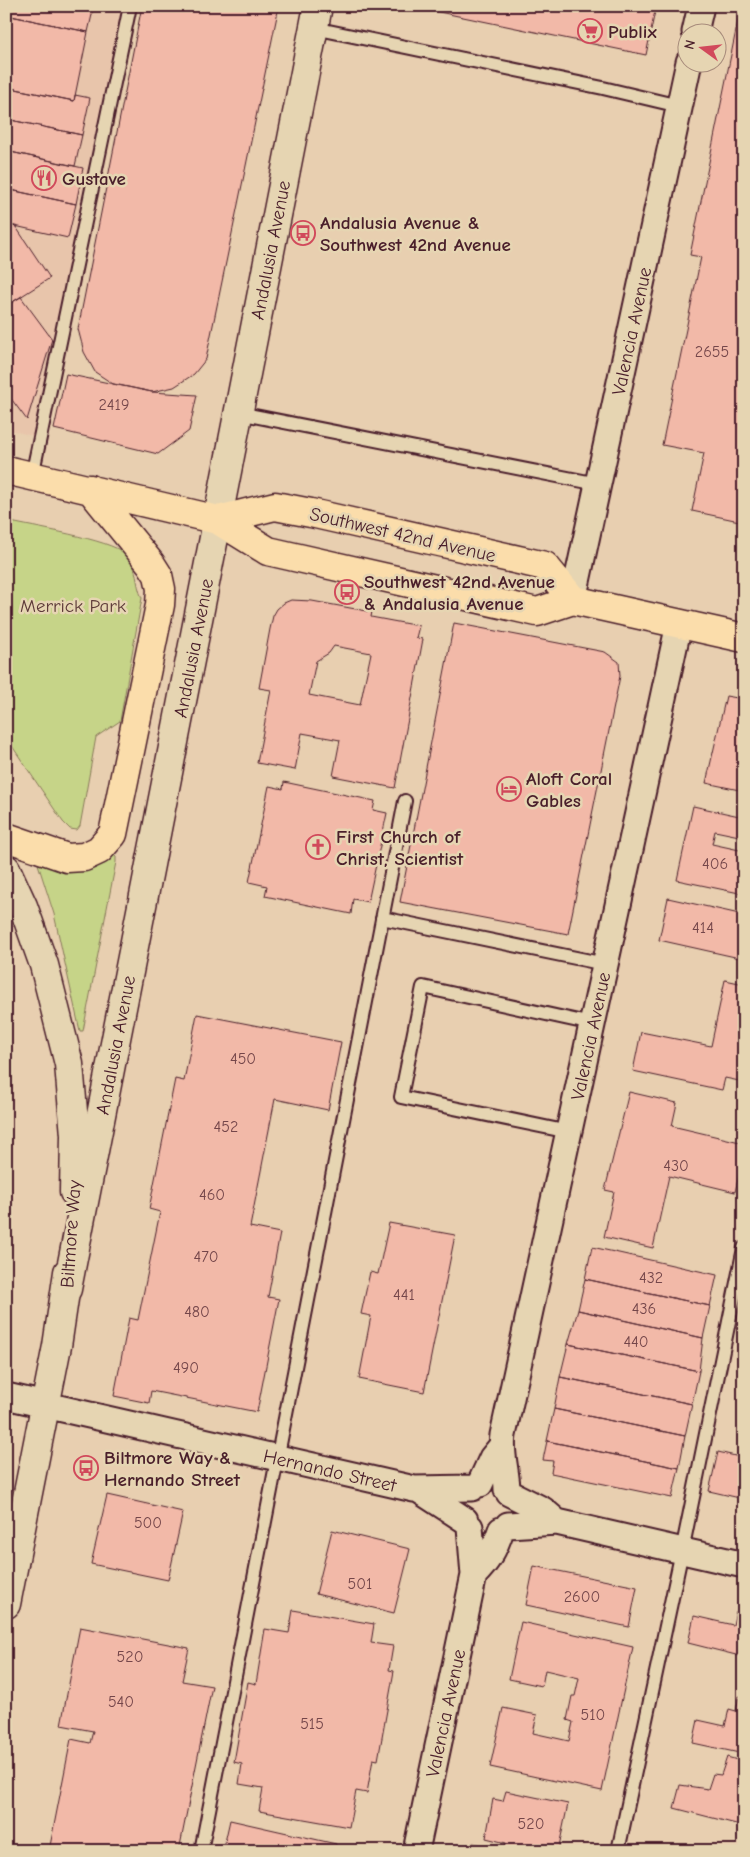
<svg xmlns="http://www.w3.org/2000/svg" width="750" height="1857" font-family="'Comic Neue',sans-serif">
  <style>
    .built { fill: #e8c5ab }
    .green { fill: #c6d488; stroke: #887a5a }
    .building { fill: #f2b9a8; stroke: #4a1f2b; fill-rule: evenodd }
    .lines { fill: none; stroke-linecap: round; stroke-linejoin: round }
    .lane-casing { stroke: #4a1f2b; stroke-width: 16 }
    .street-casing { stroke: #4a1f2b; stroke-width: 29 }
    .secondary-casing { stroke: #4a1f2b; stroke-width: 31 }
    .primary-casing { stroke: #4a1f2b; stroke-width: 31 }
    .lane { stroke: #e6d5b2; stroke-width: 12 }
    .street { stroke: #e6d5b2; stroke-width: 25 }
    .secondary { stroke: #e6d5b2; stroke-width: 28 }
    .primary { stroke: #fbddab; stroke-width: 28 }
    .labels { text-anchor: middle; stroke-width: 5; stroke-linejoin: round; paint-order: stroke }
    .number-label { font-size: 16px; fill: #74464a }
    .poi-label { font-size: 19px; font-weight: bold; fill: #4a1f2b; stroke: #e6d5b2; text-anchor: start }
    .street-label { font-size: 19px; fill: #4a1f2b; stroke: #e6d5b2 }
    .park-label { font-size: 19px; fill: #5d3a39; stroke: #e6d5b2 }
  </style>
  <rect width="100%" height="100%" fill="#e8cfb0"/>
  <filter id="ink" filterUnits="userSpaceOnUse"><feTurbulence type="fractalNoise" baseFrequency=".02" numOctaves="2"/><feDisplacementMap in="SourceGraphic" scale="10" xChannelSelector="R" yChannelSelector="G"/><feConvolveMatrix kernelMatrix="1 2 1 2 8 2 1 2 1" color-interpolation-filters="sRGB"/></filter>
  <g filter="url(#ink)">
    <path class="built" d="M6,6H124L37,437L6,429Z"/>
    <path class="green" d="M6,521C32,527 109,539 126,554C138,565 135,584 142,598L120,721L96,737L80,826L77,830L70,829L63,822L6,737Z
      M114,855L116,857V862L83,1031H80L54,914L38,864C46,863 50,868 57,869C72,873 88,873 101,864C105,861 109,857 114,855Z"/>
    <path class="building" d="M6,6H94L88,32L6,15Z
      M142,6H279L206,359L194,374L174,387L152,392L113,384L95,372L84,352L78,329Z
      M410,6H656L646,55Z
      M741,6H744V522L692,511L704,453L662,445L701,257L690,255Z
      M6,15L88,32L74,101L6,87Z
      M6,87L74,101L75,95L90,98L82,135L6,119Z
      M6,119L82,135L75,166L6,151Z
      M6,151L83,168L76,204L6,189Z
      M6,189L76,204L68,238L6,224Z
      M6,224L16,227L50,278L6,306Z
      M21,297L52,339L27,420L6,392V306Z
      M66,374L152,392L197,395L189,431L158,454L54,429Z
      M291,600L312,601L372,612L371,617L419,626L416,638L423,639L395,788L333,776L340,740L302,733L295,770L257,763L271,690L259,688L270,629L273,616L277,609L284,603ZM334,646L371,653L360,705L309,695L316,661L329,653Z
      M454,623L605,652L619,662L620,676L568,934L400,902Z
      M726,696L743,699L744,698V791L706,783Z
      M284,782L375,801L373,810L387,813L368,902L353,899L351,914L265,896L267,886L249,882L269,786L283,789Z
      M693,806L744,817V837L715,831L712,844L744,851V894L677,880Z
      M668,898L744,915V959L659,940Z
      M725,980L744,984V1082L725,1078L722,1090L633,1071L641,1032L711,1046Z
      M197,1014L341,1042L328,1110L275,1099L250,1227L280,1233L268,1297L279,1299L257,1412L151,1391L149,1403L114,1396L129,1318L138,1320L160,1212L149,1209L175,1079L184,1081Z
      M629,1092L677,1103L672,1126L744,1143V1154L735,1192L669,1176L653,1248L604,1237L614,1192L605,1190Z
      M389,1223L455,1235L424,1392L359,1379L371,1316L361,1314L370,1272L378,1274Z
      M592,1247L717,1275L710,1306L585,1279Z
      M585,1279L710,1306L703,1338L578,1310Z
      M578,1310L703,1338L699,1371L568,1344Z
      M568,1344L699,1371L692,1404L560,1377Z
      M560,1377L692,1404L685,1436L554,1409Z
      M554,1409L685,1436L679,1468L547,1441Z
      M547,1441L679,1468L672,1498L551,1473L553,1461L543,1460Z
      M718,1452L744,1458V1499L709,1491Z
      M107,1495L183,1512L168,1580L91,1564Z
      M332,1530L410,1549L394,1613L316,1594Z
      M534,1566L637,1587L629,1627L526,1605Z
      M293,1610L374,1624L371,1643L393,1646L389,1670L394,1671L378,1760L373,1759L367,1793L356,1791L349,1827L259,1811L263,1788L239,1784L242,1764L234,1762L248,1682L256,1684L265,1629L289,1633Z
      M736,1611L744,1613V1657L688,1643L694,1616L733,1625Z
      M521,1622L633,1647L602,1791L490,1767L503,1708L537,1715L533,1733L569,1741L573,1722L567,1720L572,1696H575L579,1678L545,1670L542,1686L509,1679Z
      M80,1627L189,1648L182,1681L212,1686L179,1851H49L71,1739L90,1743L93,1731L61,1725Z
      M739,1696L744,1697V1754L693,1743L698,1720L725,1726L729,1709L736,1711Z
      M727,1757L744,1762V1826L674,1808L680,1785L708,1789L713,1774L721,1775Z
      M506,1791L568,1804L558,1851H539L519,1846L518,1851H471L473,1843L504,1849L506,1843L486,1838L493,1799L503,1801Z
      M230,1820L336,1844L335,1851H223Z"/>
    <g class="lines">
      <defs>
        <path id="lane" d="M314,28L603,88L679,106
          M239,413L598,484
          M32,476L130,6
          M382,918L605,964
          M569,1132L401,1097L423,987L592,1024
          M201,1851L405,801
          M618,1851L682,1551L744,1248"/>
        <path id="street" d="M695,32L701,6
          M573,600L689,62
          M6,1396L414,1489L472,1488
          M480,1484L492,1458L501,1447
          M419,1490L465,1520
          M507,1490C507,1472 500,1454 503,1435L679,624
          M509,1493L543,1510L557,1522
          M508,1525L557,1522L744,1565
          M474,1575C488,1562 495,1548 501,1530
          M416,1851L474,1575L470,1527"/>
        <path id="secondary" d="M6,869L23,906L44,965L69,1064L75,1135L74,1192
          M67,1289L318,6
          M6,1604L57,1346L68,1272"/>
        <path id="primary" d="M6,470L218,520L268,551L537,612L573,600L744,638
          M218,520L275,506L311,513L545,566L573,600
          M6,837L67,858L84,857L99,850L113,834L160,605L161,589L158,575L151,564L90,489"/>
      </defs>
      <use href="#lane" class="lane-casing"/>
      <use href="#street" class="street-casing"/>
      <use href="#secondary" class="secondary-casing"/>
      <use href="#primary" class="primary-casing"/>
      <use href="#lane" class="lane"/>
      <use href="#street" class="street"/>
      <use href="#secondary" class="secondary"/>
      <use href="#primary" class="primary"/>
    </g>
  </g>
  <defs>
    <symbol id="supermarket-ring" viewBox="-11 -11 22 22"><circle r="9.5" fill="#e6d5b2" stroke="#d1495b" stroke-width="1.5"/><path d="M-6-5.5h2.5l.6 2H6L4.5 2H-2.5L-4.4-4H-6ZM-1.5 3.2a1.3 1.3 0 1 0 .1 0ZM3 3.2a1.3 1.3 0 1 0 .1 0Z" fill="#d1495b"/></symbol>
    <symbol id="restaurant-ring" viewBox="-11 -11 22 22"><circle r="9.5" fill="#e6d5b2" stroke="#d1495b" stroke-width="1.5"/><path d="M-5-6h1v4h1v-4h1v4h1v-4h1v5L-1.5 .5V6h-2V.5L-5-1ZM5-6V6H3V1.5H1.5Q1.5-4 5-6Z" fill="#d1495b"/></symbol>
    <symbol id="bus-ring" viewBox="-11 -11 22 22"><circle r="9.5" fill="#e6d5b2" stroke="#d1495b" stroke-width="1.5"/><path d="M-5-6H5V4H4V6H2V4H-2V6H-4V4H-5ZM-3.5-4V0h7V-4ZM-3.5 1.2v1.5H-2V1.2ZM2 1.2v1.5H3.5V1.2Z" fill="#d1495b"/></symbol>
    <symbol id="hotel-ring" viewBox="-11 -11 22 22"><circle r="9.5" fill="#e6d5b2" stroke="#d1495b" stroke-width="1.5"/><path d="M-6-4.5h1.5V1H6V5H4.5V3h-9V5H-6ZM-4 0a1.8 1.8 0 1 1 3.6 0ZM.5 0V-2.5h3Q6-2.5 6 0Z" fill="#d1495b"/></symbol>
    <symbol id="church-ring" viewBox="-11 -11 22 22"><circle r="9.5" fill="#e6d5b2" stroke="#d1495b" stroke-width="1.5"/><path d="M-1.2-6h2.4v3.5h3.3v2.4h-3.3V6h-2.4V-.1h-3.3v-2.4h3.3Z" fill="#d1495b"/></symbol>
  </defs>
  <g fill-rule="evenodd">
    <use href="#supermarket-ring" x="576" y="17" width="28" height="28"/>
    <use href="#restaurant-ring" x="30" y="164" width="28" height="28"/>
    <use href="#bus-ring" x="289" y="219" width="28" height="28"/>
    <use href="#bus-ring" x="333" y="578" width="28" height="28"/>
    <use href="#hotel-ring" x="495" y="775" width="28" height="28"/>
    <use href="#church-ring" x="304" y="833" width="28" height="28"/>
    <use href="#bus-ring" x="72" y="1454" width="28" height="28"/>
  </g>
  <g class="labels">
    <g class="number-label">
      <text x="712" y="357">2655</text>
      <text x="114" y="410">2419</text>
      <text x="715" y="869">406</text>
      <text x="703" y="933">414</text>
      <text x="243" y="1064">450</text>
      <text x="226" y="1132">452</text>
      <text x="676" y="1171">430</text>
      <text x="212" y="1200">460</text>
      <text x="206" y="1262">470</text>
      <text x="651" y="1283">432</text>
      <text x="404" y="1300">441</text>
      <text x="644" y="1314">436</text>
      <text x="197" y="1317">480</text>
      <text x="636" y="1347">440</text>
      <text x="186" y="1373">490</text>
      <text x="148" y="1528">500</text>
      <text x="360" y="1589">501</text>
      <text x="582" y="1602">2600</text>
      <text x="130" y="1662">520</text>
      <text x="121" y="1707">540</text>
      <text x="593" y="1720">510</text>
      <text x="312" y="1729">515</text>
      <text x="531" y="1829">520</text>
    </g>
    <g class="poi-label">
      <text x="608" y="38">Publix</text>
      <text x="62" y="185">Gustave</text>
      <text x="320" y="229">Andalusia Avenue &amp;<tspan x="320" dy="22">Southwest 42nd Avenue</tspan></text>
      <text x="364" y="588">Southwest 42nd Avenue<tspan x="364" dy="22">&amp; Andalusia Avenue</tspan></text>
      <text x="526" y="785">Aloft Coral<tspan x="526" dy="22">Gables</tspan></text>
      <text x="336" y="843">First Church of<tspan x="336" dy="22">Christ, Scientist</tspan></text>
      <text x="104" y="1464">Biltmore Way &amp;<tspan x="104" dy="22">Hernando Street</tspan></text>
    </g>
    <g class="street-label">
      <text transform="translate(270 250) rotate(-79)" y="7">Andalusia Avenue</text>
      <text transform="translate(631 331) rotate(-78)" y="7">Valencia Avenue</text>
      <text transform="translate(403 534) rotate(13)" y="7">Southwest 42nd Avenue</text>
      <text transform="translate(193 648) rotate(-79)" y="7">Andalusia Avenue</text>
      <text transform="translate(590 1036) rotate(-78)" y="7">Valencia Avenue</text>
      <text transform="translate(115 1045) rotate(-79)" y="7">Andalusia Avenue</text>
      <text transform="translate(70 1234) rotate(-86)" y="7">Biltmore Way</text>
      <text transform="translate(330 1470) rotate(13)" y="7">Hernando Street</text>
      <text transform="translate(445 1713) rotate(-78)" y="7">Valencia Avenue</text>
    </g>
    <g class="park-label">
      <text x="73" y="612">Merrick Park</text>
    </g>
  </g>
  <rect width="750" height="1857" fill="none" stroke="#e6d5b2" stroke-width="25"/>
  <rect x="12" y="12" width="725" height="1832" fill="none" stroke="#4a1f2b" stroke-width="2" filter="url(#ink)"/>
  <g transform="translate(702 48) rotate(285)"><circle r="24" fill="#e6d5b2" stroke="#a88c7c"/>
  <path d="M0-4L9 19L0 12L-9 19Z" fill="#d1495b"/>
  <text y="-8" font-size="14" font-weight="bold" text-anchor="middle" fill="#4a1f2b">N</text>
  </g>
</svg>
